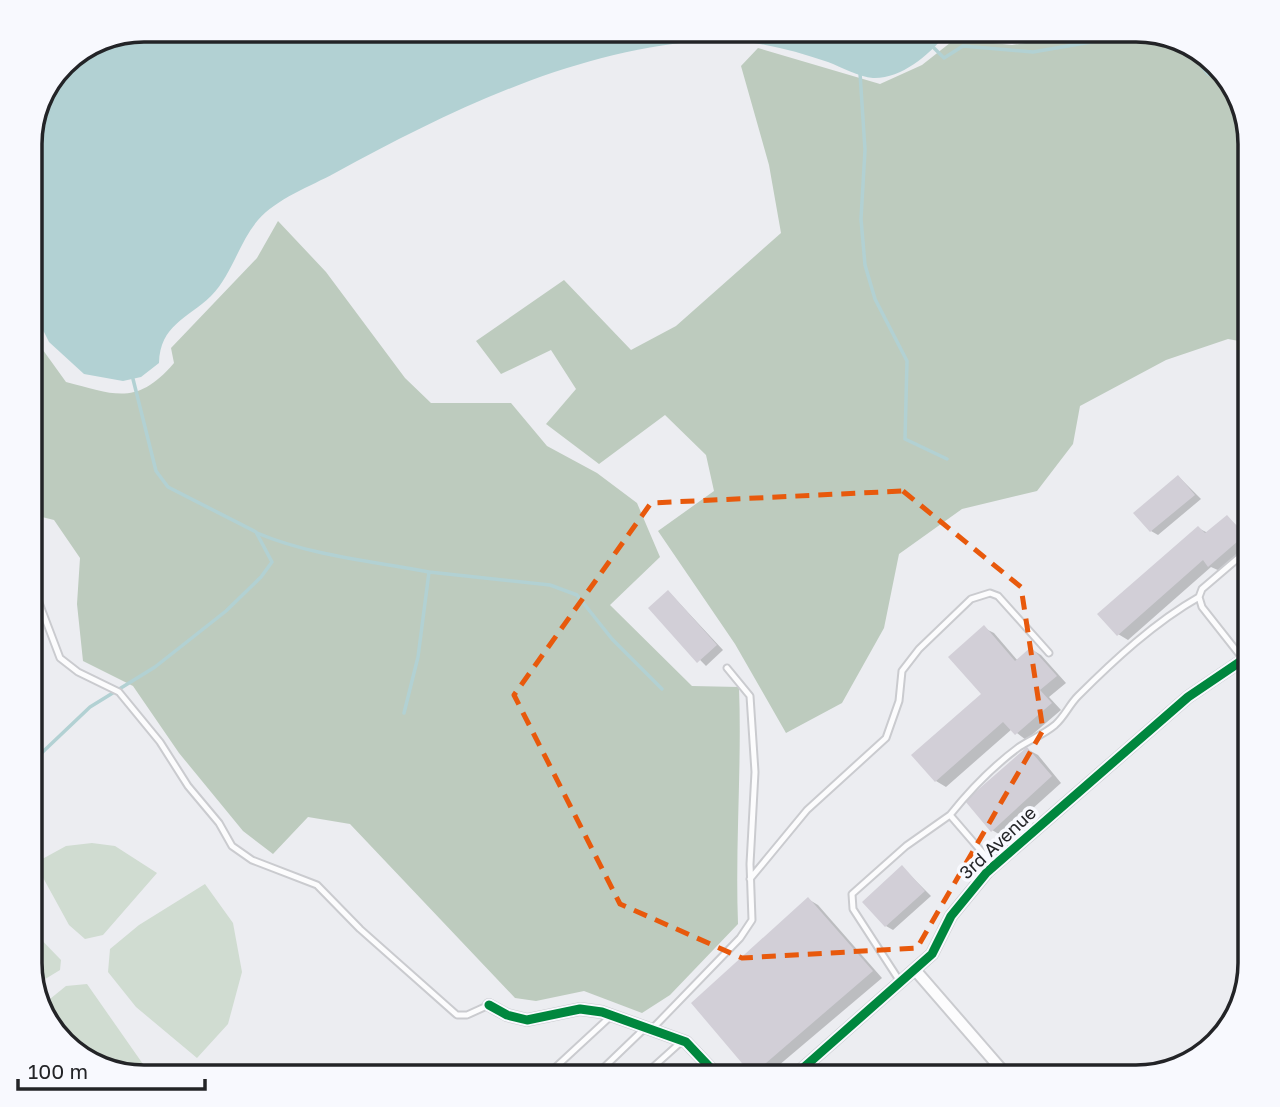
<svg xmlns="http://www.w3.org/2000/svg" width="1280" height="1107" font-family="'Golos Text',sans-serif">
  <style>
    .green { fill: #d0dcd1 }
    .forest { fill: #bdcbbe }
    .water { fill: #b2d1d3 }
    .shadow { fill: #0003 }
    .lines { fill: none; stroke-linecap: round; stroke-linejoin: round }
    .stream { stroke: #b2d1d3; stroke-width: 3.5 }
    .building { fill: #d2cfd7 }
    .service-casing { stroke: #cacbcf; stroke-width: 9 }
    .minor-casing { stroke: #cacbcf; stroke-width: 14 }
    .service { stroke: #fcfcfd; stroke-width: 5 }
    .minor { stroke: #fcfcfd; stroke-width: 10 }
    .cycleway-casing { stroke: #f8f9fe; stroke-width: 13 }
    .cycleway { stroke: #00873e; stroke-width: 9 }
    .marked { fill: none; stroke: #e8590c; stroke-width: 5; stroke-dasharray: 14 9; stroke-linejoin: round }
    .labels { text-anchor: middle; stroke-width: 7; stroke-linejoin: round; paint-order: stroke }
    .street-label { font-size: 18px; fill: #232427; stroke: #f8f9fe }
    .rim { fill: none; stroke: #232427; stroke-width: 3.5 }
  </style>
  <rect width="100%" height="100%" fill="#ecedf1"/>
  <path class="green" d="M92,843L115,846L157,873L103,935L85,939L69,925L35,863L66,846Z
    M205,884L233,923L242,972L228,1024L197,1058L136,1007L108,972L110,949L139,925Z
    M30,928L61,960L60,970L37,984L30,970Z
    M87,984L152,1077H144L64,1044L45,1003L66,986Z"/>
  <path class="forest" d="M1112,30H1136L1216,63L1241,100L1250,144V343L1228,339L1166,360L1080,406L1073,444L1037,491L962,509L899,554L884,628L842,703L786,733L735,644L658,531L714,491L706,455L665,415L599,464L546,424L576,389L551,350L501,374L476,341L564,280L631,350L676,326L781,233L769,165L741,66L758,48L880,84L922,65L955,39L1012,45Z
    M278,221L326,272L405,378L431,403H511L547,446L597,473L637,503L660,557L610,605L692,686L739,687C742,766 735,845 738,924L670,995L642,1013L584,991L536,1001L515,998L350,824L308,817L273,854L243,831L179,753L133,686L83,661L77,604L80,558L54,520L30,514V332L66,382C116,395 137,406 174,363L171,348L257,258Z"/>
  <path class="water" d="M144,30H941L944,37C927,56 901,79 873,78C859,77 841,67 828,62C786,48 744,37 699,41C569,52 447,112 335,173C311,186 276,199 258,220C239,242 232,275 211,296C187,319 160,325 159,363L141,377L123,381L84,374L49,342L30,304V136L68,58Z"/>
  <path class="shadow" d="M1179,477L1201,499L1158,535L1151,531Z
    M1227,517L1250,538V545L1220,571L1211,567L1128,640L1118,634L1198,528L1208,533Z
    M669,592L723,650L706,666L650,609Z
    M984,628L994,633L1018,661L1031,649L1041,655L1066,683L1049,697L1061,710L1026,740L1012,729L946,787L936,781L914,755L983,694Z
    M1027,749L1038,755L1061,783L1002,836L992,830Z
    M902,867L931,896L893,930L886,926Z
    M808,899L818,905L882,978L765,1077H760L753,1073Z"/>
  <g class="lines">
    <path class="stream" d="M934,48L944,58L963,46L1033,52L1143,33
      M1190,52L1208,74L1231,84
      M860,73L865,150L861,219L865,265L875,299L907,361L905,439L947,459
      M257,533C312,556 371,561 429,572L418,657L404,713
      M429,572L550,585L577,595L612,639L662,689
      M30,764L90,707L155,667L226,611L261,577L272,562L256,532L168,487L156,471L133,379"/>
  </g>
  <path class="building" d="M1178,475L1195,495L1150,532L1133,513Z
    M1227,515L1245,535L1208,567L1203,560L1117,636L1097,614L1198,526L1205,533Z
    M668,590L717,645L697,663L648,608Z
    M984,625L1015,661L1031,647L1057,676L1040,690L1052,703L1015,735L1003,722L935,782L911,755L981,694L948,657Z
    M1027,747L1052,776L991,832L965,801Z
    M902,865L925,891L885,927L862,902Z
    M808,897L873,971L752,1075L691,1003Z"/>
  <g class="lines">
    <defs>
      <path id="service" d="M30,579L60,658L78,672L119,692L160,742L188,786L219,823L232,846L252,860L317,885L360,929L457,1015H467L489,1005
        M1243,659L1202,607L1199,597L1202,589L1250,548
        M950,815C970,790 992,767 1019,747C1031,739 1043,735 1055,725C1065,716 1069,705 1078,696C1114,660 1155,622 1199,597
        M750,879L807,810L886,738L899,701L902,671L919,649L971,599L990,593L998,596L1049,653
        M901,983L853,909L852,894L906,846L950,815L994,866
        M651,1030L740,938L752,920L750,864L755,772L750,696L727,668
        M545,1077L611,1016
        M594,1077L645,1028
        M642,1077L681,1042"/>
      <path id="minor" d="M916,971L1008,1077
        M489,1005L507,1015L527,1020L580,1009L602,1012L686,1042L719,1077
        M793,1077L932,954L951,916L987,872L1188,697L1250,655"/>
    </defs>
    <use href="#service" class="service-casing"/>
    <use href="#minor" class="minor-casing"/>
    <use href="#service" class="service"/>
    <use href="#minor" class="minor"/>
    <defs>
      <path id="cycleway" d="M489,1005L507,1015L527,1020L580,1009L602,1012L686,1042L719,1077
        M793,1077L932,954L951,916L987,872L1188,697L1250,655"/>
    </defs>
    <use href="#cycleway" class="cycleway-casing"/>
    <use href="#cycleway" class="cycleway"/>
  </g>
  <path class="marked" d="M903,491L1021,587L1043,730L917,948L742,958L620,904L514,695L651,503Z"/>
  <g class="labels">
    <g class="street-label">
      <text transform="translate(998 843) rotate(-43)" y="6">3rd Avenue</text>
    </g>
  </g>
  <path d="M0 0H1280V1107H0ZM144 42H1136A102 102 0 0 1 1238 144V963A102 102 0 0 1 1136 1065H144A102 102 0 0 1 42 963V144A102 102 0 0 1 144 42Z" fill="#f8f9fe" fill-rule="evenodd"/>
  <path class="rim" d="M144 42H1136A102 102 0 0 1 1238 144V963A102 102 0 0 1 1136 1065H144A102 102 0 0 1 42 963V144A102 102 0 0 1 144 42Z"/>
  <path d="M18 1079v10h187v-10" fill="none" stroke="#232427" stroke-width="3.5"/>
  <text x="28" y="1079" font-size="21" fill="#232427" stroke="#f8f9fe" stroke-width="5" paint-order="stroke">100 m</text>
</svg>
